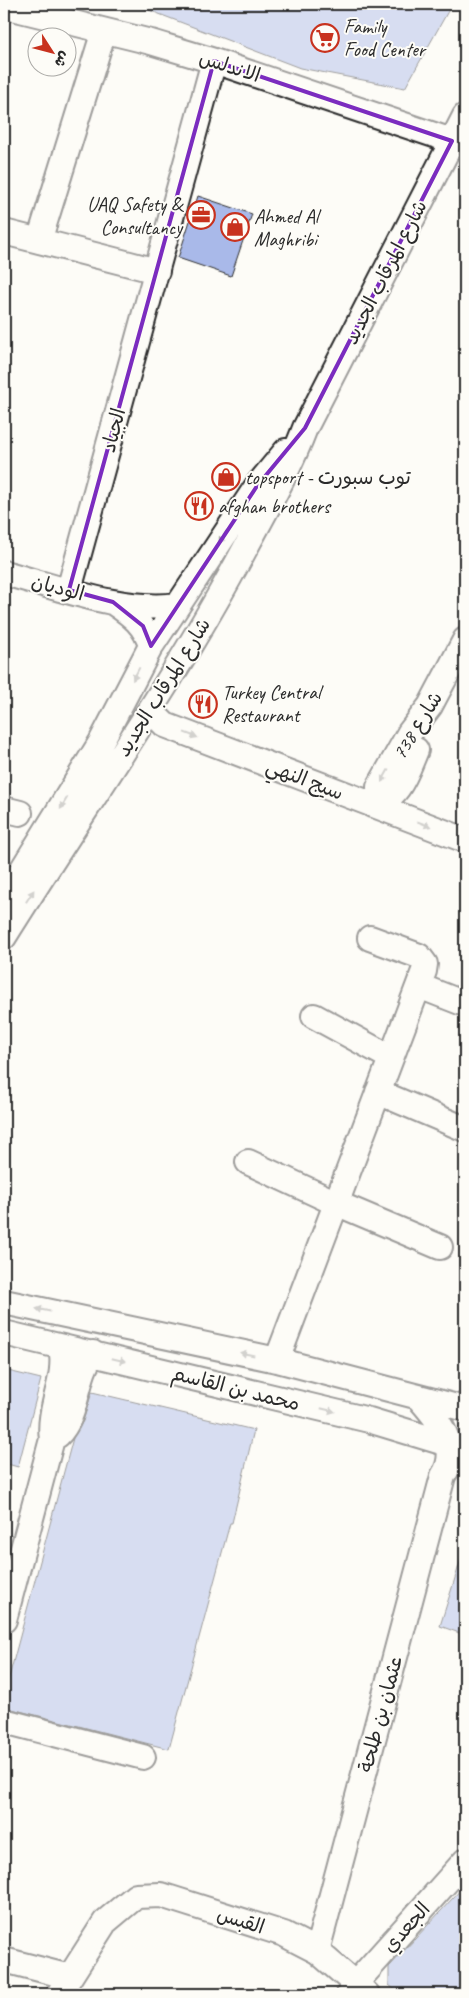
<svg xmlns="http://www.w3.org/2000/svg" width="469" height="1998" font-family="Caveat,'Playpen Sans Arabic',sans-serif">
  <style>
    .building { fill: #a9b9e9; stroke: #2b2b2b }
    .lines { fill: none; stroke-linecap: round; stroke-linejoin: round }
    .minor-casing { stroke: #2b2b2b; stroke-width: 28 }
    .minor { stroke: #fdfcf7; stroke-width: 24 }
    .oneway { fill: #9e9e9b }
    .marked { fill: none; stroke: #7b2cbf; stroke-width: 4; stroke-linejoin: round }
    .labels { text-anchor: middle; stroke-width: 4; stroke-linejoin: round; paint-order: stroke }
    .poi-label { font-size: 20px; fill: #2b2b2b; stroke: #fdfcf7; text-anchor: start }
    .street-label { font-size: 20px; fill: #2b2b2b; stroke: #fdfcf7 }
  </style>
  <rect width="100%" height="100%" fill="#fdfcf7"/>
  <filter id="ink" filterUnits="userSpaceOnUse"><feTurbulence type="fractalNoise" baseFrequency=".02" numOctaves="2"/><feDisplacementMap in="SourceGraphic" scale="10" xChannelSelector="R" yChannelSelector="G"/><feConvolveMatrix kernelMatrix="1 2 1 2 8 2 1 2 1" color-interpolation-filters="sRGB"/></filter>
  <g filter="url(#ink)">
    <path class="building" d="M133,4H452L405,88L300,68Z
      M198,196L252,214L231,276L178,258Z
      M4,1370L41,1379L18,1467L4,1463Z
      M92,1392L254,1430L232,1523H230L169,1749L4,1707V1696L73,1438L83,1421Z
      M462,1556H465V1635L440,1626Z
      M465,1885V1994H400L389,1985V1967Z"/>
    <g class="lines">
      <defs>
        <path id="minor" d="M4,6L151,42L214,61L452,141
          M4,232L157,271
          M39,241L104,31
          M4,573C58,587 122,613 178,605
          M69,590L214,61
          M114,603C132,615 145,625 151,646
          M150,710L165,725L465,840
          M372,805C399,799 406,774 416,750
          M4,809L20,813
          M387,810L380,797L379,787L410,732L430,706L465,640
          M4,899L101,742L151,646L257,486L286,451
          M4,937C85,807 174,682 246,547C267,508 289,470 305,428L465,116
          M419,986L465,1004
          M314,1016L391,1058
          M378,1092L465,1129
          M248,1162L336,1203L440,1247
          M4,1302L277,1360L465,1409
          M4,1333L369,1420L458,1447
          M277,1360L424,971L425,964L419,956L370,938
          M58,1435C79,1414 75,1377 93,1353
          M4,1620L52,1439C47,1408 68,1379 61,1347
          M4,1721L143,1757
          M317,1951L443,1476C462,1448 437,1418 418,1397
          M4,1960L70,1977
          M59,1994L105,1922L136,1896L161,1895L284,1934L317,1951L367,1994
          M349,1994L356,1983L465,1861"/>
      </defs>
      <use href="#minor" class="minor-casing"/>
      <use href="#minor" class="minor"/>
    </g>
    <defs><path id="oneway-solid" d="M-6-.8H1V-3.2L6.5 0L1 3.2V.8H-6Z" transform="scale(1.25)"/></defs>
    <g class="oneway">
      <use href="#oneway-solid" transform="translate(223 537) rotate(123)"/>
      <use href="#oneway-solid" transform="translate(136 674) rotate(118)"/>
      <use href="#oneway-solid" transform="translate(191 735) rotate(21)"/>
      <use href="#oneway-solid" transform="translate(385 776) rotate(119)"/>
      <use href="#oneway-solid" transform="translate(64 803) rotate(121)"/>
      <use href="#oneway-solid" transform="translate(424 824) rotate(21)"/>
      <use href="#oneway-solid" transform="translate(30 896) rotate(-57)"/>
      <use href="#oneway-solid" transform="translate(43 1310) rotate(-169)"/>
      <use href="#oneway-solid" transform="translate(247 1354) rotate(-168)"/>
      <use href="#oneway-solid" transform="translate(119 1360) rotate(14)"/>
      <use href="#oneway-solid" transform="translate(328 1410) rotate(14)"/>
    </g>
  </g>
  <path d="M0 0H469V1998H0ZM214,61L452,141L305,428L257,486L151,646L143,626L113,602L69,590Z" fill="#fdfcf7" fill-opacity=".55" fill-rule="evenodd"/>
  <path class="marked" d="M214,61L452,141L305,428L257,486L151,646L143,626L113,602L69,590Z"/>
  <defs>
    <symbol id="supermarket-ring" viewBox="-11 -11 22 22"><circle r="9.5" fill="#fdfcf7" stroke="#c8321e" stroke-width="1.5"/><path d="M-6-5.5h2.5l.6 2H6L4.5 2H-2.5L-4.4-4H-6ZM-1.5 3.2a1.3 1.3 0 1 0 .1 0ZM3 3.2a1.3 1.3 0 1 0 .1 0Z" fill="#c8321e"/></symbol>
    <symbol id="office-ring" viewBox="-11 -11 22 22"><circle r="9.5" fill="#fdfcf7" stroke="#c8321e" stroke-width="1.5"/><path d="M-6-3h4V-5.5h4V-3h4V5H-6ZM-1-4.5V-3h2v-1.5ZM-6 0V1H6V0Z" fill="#c8321e"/></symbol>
    <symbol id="shop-ring" viewBox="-11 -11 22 22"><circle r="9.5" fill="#fdfcf7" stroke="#c8321e" stroke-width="1.5"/><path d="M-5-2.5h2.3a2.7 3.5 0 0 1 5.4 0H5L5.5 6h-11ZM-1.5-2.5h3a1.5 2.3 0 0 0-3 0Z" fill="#c8321e"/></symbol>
    <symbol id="restaurant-ring" viewBox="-11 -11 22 22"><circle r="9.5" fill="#fdfcf7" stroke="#c8321e" stroke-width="1.5"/><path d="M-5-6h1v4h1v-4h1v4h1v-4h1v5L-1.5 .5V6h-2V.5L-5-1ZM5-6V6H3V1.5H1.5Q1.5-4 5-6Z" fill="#c8321e"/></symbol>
  </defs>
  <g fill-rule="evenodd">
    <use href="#supermarket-ring" x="309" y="22" width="32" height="32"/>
    <use href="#office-ring" x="185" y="199" width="32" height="32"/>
    <use href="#shop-ring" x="219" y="211" width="32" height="32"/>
    <use href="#shop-ring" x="210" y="461" width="32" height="32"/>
    <use href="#restaurant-ring" x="183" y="490" width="32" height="32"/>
    <use href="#restaurant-ring" x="187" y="688" width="32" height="32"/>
  </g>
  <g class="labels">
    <g class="poi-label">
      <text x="344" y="33">Family<tspan x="344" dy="23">Food Center</tspan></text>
      <text x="182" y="211" text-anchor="end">UAQ Safety &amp;<tspan x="182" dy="23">Consultancy</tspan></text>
      <text x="254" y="223">Ahmed Al<tspan x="254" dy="23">Maghribi</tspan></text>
      <text x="245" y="484">topsport - توب سبورت</text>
      <text x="218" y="513">afghan brothers</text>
      <text x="222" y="699">Turkey Central<tspan x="222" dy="23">Restaurant</tspan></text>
    </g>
    <g class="street-label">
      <text transform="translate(230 66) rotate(18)" y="7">الاندلس</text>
      <text transform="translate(385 272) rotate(-63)" y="7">شارع المرقاب الجديد</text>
      <text transform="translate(113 430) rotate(-75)" y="7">الجياد</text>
      <text transform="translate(58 587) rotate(15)" y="7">الوديان</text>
      <text transform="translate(163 687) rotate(-58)" y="7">شارع المرقاب الجديد</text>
      <text transform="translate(417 725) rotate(-58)" y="7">شارع 738</text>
      <text transform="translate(305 779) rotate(21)" y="7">سيج النهي</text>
      <text transform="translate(236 1388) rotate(14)" y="7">محمد بن القاسم</text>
      <text transform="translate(380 1714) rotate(-75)" y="7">عثمان بن طلحة</text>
      <text transform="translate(241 1920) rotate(18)" y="7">القبس</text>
      <text transform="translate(406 1927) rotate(-48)" y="7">الجعدي</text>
    </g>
  </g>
  <rect width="469" height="1998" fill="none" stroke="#fdfcf7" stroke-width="20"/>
  <rect x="10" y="10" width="449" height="1978" fill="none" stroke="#2b2b2b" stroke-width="2" filter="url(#ink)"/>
  <g transform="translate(52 52) rotate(126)"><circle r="24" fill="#fdfcf7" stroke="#a9a8a5"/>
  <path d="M0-4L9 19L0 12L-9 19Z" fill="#c8321e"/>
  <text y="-8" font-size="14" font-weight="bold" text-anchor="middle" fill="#2b2b2b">ش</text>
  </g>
</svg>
